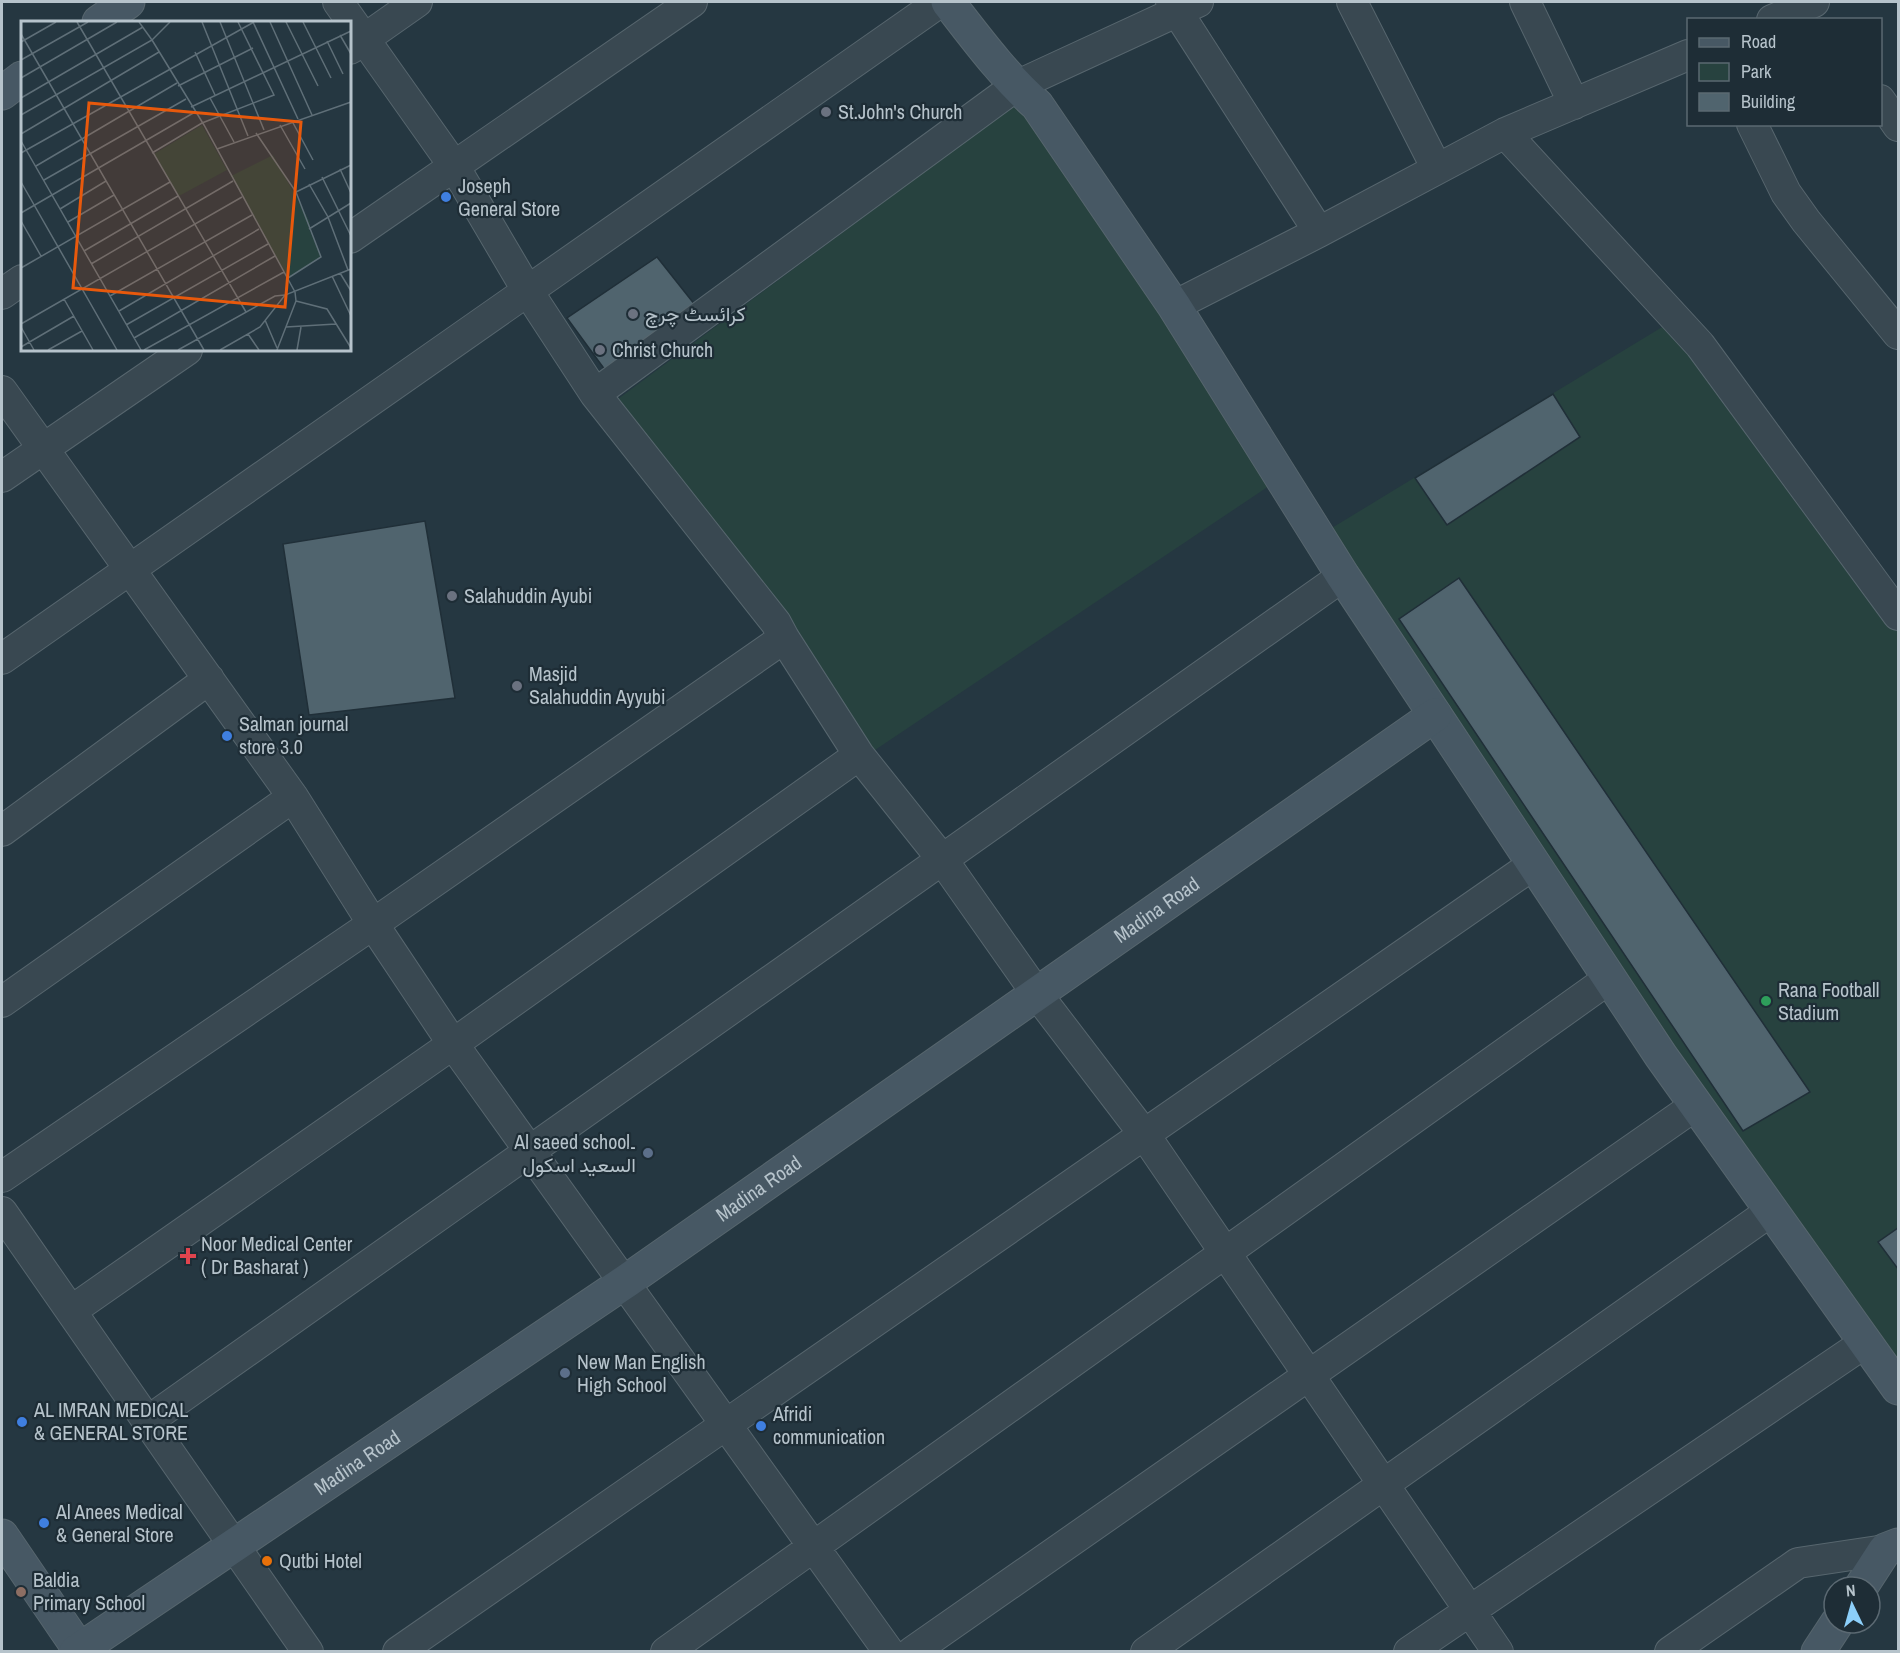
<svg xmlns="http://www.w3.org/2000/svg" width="1900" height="1653" font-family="'Archivo Narrow',Vazirmatn,sans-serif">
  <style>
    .green { fill: #27423f }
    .building { fill: #50646e; stroke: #202f38; stroke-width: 1.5 }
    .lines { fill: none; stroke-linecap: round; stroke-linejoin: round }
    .street-casing { stroke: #57666e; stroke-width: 32 }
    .secondary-casing { stroke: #57666e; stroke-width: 35 }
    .street { stroke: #394851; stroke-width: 30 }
    .secondary { stroke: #475864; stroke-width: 33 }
    .worship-dot { fill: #6b7280; stroke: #1e2d36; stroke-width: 2 }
    .shop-dot { fill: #3f7fe0; stroke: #1e2d36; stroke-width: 2 }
    .leisure-dot { fill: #2e9e5b; stroke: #1e2d36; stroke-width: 2 }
    .service-dot { fill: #5c6f8a; stroke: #1e2d36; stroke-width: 2 }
    .health-dot { fill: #e0444e; stroke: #1e2d36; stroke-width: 2 }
    .food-dot { fill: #e8710a; stroke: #1e2d36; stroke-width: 2 }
    .education-dot { fill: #8d6e63; stroke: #1e2d36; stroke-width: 2 }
    .labels { text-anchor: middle; stroke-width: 4.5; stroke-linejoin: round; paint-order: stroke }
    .poi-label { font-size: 20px; fill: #b6c3cb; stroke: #1e2d36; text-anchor: start }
    .street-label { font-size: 20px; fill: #b6c3cb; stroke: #1e2d36 }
    .inset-road { fill: none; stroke: #5f6f78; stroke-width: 1.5 }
    .view { fill: #e8590c; fill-opacity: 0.15; stroke: #e8590c; stroke-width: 3 }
    .inset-edge { fill: none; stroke: #b6c3cb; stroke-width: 3 }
  </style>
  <rect width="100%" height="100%" fill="#253741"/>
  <path class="green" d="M1020,101L1278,480L869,754L618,399Z
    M1677,318L1898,615V1388L1317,537Z"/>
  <path class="building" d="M657,257L699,310L608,374L567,318Z
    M1553,394L1580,437L1447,525L1415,478Z
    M425,521L455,698L309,715L283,544Z
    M1459,578L1810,1092L1743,1131L1399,619Z
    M1898,1228V1269L1878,1242Z"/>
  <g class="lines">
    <defs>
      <path id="street" d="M338,2L454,166L527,290L595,394L776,623L784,638L859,755L942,859L1037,994L1144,1134L1498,1652
        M1171,2L1319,232
        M1352,2L1437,169
        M1525,2L1574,104
        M1772,20L1814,2
        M350,49L417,2
        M1880,100L1898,126
        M1752,124L1786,193L1806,221L1898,334
        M1505,133L1700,345L1898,615
        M350,238L692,2
        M2,294L22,280
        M1174,306L1319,232L1505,133L1688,55
        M2,391L293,797L373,924L453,1044L889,1652
        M595,394L1016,86L1198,2
        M2,477L187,350
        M2,659L940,2
        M2,831L209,679
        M2,1002L293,797
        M2,1177L373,924L784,638
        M2,1212L308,1652
        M71,1311L453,1044L859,755
        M148,1421L1343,576
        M398,1652L1534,864
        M666,1652L1610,978
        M912,1652L1696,1105
        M1146,1652L1771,1211
        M1409,1652L1866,1342
        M1670,1652L1798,1563L1885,1550"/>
      <g id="secondary">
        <path d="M948,2C976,38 1003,75 1037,105L1174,306L1343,576L1661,1056L1898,1388"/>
        <path d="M99,22L128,2"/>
        <path d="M2,93L22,78"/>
        <path d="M2,1536L81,1652"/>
        <path d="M1861,1587L1885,1550L1898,1545"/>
        <path id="s1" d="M76,1652L628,1280L1435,715"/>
        <path d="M1818,1652L1837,1623"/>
      </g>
    </defs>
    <use href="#street" class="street-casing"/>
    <use href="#secondary" class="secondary-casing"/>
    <use href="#street" class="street"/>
    <use href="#secondary" class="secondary"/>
  </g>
  <g class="worship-dot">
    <circle cx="826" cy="112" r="6"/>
    <circle cx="633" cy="314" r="6"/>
    <circle cx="600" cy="350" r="6"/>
    <circle cx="452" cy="596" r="6"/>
    <circle cx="517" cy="686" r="6"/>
  </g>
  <g class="shop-dot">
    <circle cx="446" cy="197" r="6"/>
    <circle cx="227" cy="736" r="6"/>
    <circle cx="22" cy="1422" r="6"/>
    <circle cx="761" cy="1426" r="6"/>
    <circle cx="44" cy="1523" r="6"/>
  </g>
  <circle class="leisure-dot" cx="1766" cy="1001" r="6"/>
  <g class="service-dot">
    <circle cx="648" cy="1153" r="6"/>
    <circle cx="565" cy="1373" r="6"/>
  </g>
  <path class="health-dot" d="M185 1247h6v6h6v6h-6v6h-6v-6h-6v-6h6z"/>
  <circle class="food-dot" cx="267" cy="1561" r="6"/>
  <circle class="education-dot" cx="21" cy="1592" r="6"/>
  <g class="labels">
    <g class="poi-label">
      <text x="838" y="119">St.John's Church</text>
      <text x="458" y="193">Joseph<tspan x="458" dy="23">General Store</tspan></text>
      <text x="645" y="321">کرائسٹ چرچ</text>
      <text x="612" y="357">Christ Church</text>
      <text x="464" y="603">Salahuddin Ayubi</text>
      <text x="529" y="681">Masjid<tspan x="529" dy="23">Salahuddin Ayyubi</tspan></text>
      <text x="239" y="731">Salman journal<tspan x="239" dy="23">store 3.0</tspan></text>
      <text x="1778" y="997">Rana Football<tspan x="1778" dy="23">Stadium</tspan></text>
      <text x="636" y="1149" text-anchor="end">Al saeed school۔<tspan x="636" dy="23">السعید اسکول</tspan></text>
      <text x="201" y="1251">Noor Medical Center<tspan x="201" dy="23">( Dr Basharat )</tspan></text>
      <text x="577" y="1369">New Man English<tspan x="577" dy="23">High School</tspan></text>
      <text x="34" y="1417">AL IMRAN MEDICAL<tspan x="34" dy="23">&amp; GENERAL STORE</tspan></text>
      <text x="773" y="1421">Afridi<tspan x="773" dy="23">communication</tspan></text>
      <text x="56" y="1519">Al Anees Medical<tspan x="56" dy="23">&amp; General Store</tspan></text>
      <text x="279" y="1568">Qutbi Hotel</text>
      <text x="33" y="1587">Baldia<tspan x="33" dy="23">Primary School</tspan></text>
    </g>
    <g class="street-label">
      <text dy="7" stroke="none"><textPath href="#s1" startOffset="1311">Madina Road</textPath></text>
      <text dy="7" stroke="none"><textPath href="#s1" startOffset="825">Madina Road</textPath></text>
      <text dy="7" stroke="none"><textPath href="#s1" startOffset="339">Madina Road</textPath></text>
    </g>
  </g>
  <g transform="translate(21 21)">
    <rect width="330" height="330" fill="#253741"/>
    <path d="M181,104L206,149L158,175L133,133ZM252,134L289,201L288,208L300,236L267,257L210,155Z" fill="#27423f"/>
    <path class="inset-road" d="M56,1L225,291M149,1L131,19L183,104L274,271M181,1L227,115M199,1L243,109M232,1L277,98M249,1L291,94M265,1L297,65M282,1L310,57M0,13L183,329M319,14L330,33M306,20L322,53M0,21L35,1M174,31L194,74M0,39L67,1M0,57L96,1M157,65L232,27M0,77L122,6M189,77L213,121M170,86L330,10M0,94L131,19L118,1M271,100L292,139M259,104L284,148M235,112L275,171L300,236L267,257M0,113L138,31M0,120L120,329M196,128L330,81M0,132L233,1M131,132L181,102L253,74L217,1M15,145L156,62M319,148L330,172M301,156L330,215M23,159L165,78M0,161L96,329M288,163L307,196L327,249M275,171L330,144M39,188L85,160M0,192L174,91M0,200L20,235M47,201L93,174M288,208L330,182M63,230L157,175M70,243L212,160M0,247L149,161M319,252L330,270M311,255L330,295M89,275L231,194M43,278L72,329M275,280L306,288L330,327M98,290L238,208M244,299L256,327M0,303L221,176M105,304L247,223M0,306L13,329M265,306L315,303M227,313L238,329M113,317L254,235M0,326L53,295M27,329L61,310M123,329L263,251M157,329L254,275L264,274M199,329L239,306L264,274L330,248M256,329L275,280L274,271M276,329L280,306"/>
    <path class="view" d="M68,82L280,101L264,286L52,267Z"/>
    <rect width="330" height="330" class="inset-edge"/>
  </g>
  <rect width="1900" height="1653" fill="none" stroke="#b6c3cb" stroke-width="6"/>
  <rect x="1687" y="18" width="195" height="108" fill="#1e2d36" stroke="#5b6972" stroke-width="1.5"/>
  <rect x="1699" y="38" width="30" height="9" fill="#475864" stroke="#5b6972" stroke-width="1.5"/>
  <text x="1741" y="48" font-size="18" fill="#b6c3cb">Road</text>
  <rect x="1699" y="63" width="30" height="18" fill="#27423f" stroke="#5b6972" stroke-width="1.5"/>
  <text x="1741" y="78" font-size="18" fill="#b6c3cb">Park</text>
  <rect x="1699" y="93" width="30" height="18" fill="#50646e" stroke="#5b6972" stroke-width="1.5"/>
  <text x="1741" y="108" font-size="18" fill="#b6c3cb">Building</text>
  <g transform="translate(1852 1605) rotate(355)"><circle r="28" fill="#1e2d36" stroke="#5b6972" stroke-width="1.5"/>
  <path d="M0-4.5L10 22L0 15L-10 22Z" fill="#8ccffa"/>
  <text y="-9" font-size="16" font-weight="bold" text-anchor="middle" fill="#b6c3cb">N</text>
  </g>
</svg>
